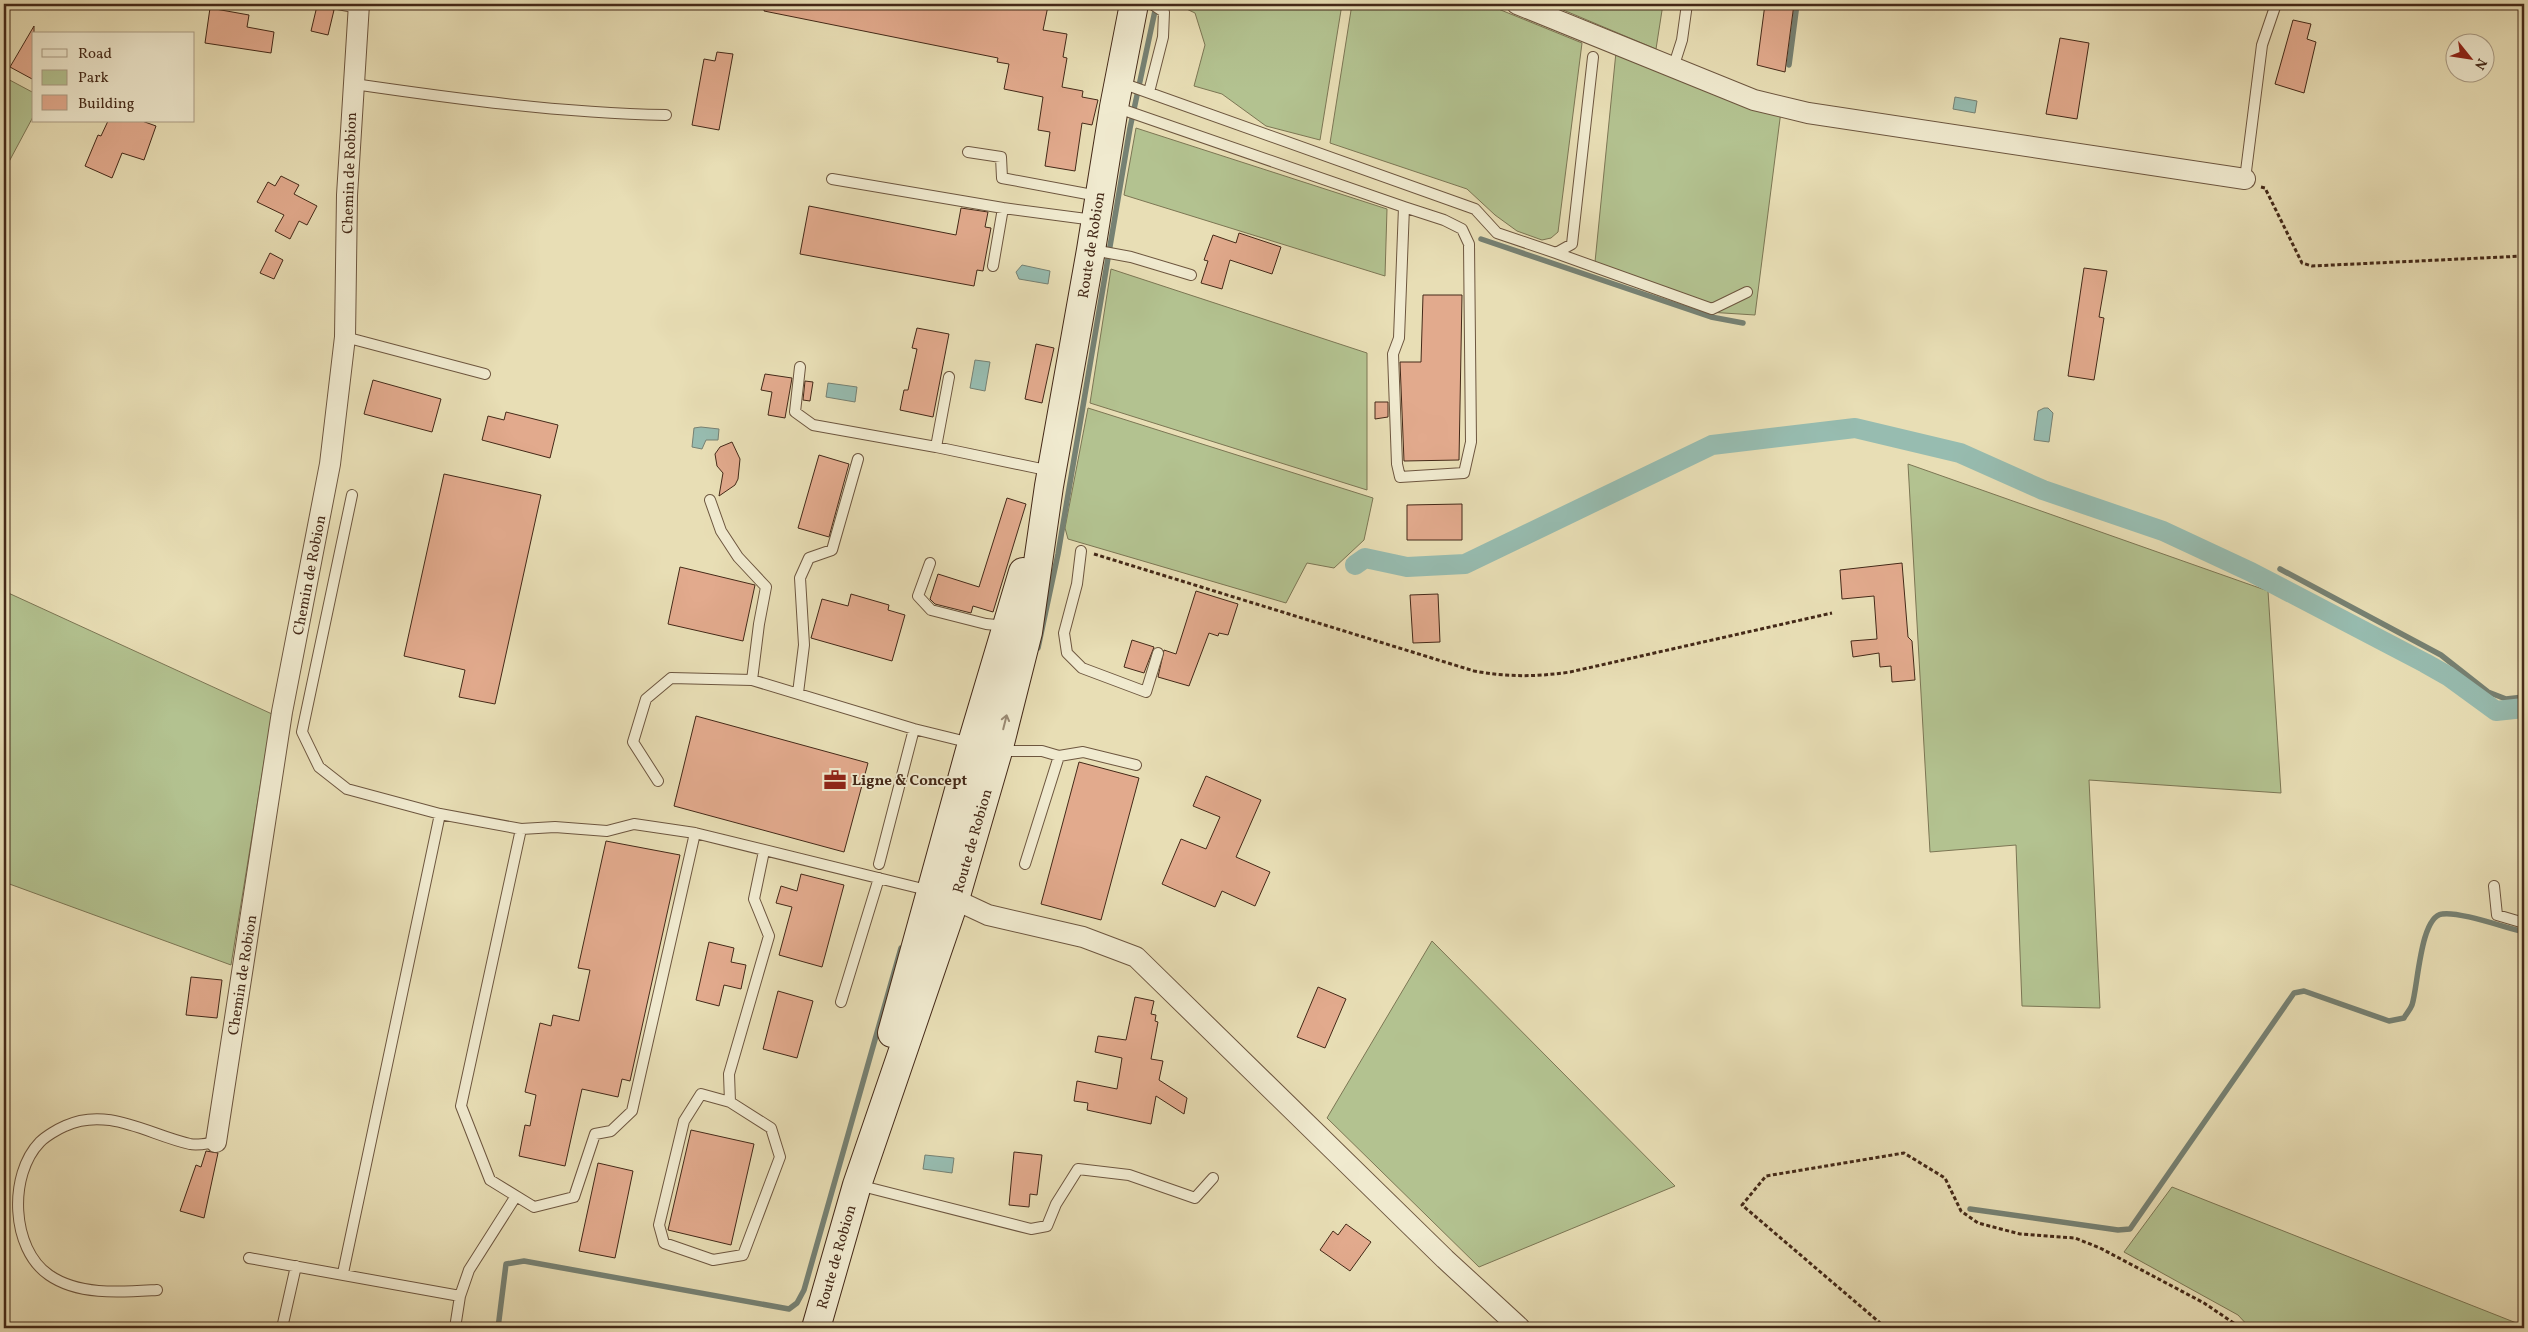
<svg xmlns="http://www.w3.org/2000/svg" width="2528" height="1332" font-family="Vollkorn,serif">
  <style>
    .green { fill: #b3c290; stroke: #7c7654 }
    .water { fill: #97bcb0; stroke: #768173 }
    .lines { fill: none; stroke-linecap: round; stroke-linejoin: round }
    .stream { stroke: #768173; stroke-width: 5.5 }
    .canal { stroke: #97bcb0; stroke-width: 20 }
    .building { fill: #e2aa8d; stroke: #442918 }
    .lane-casing { stroke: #6d563f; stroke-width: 12 }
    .street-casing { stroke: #6d563f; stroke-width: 22 }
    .secondary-casing { stroke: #442918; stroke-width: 30 }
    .path { stroke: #442918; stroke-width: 3; stroke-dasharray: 4 2.5; stroke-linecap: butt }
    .lane { stroke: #f0eacf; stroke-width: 10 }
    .street { stroke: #f0eacf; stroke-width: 20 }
    .secondary { stroke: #f0eacf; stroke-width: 28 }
    .oneway { stroke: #9a8a74 }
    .labels { text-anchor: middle; stroke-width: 4; stroke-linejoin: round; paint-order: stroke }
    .street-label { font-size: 15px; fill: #442918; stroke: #f0eacf }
    .poi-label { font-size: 15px; font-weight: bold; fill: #442918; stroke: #f0eacf; text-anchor: start }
  </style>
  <rect width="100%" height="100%" fill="#e8deb5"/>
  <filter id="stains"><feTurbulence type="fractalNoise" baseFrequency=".004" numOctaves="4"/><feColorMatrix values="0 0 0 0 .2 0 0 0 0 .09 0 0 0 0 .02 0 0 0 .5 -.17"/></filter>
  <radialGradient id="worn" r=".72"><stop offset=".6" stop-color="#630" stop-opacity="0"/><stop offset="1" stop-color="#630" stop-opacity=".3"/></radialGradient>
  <path class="green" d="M1176,4H1342L1320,140L1266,126L1222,94L1194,86L1205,45L1195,13Z
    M1352,4H1486L1582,43L1558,232L1551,238L1542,240L1517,231L1495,215L1467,189L1330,143Z
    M1549,4H1663L1656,49Z
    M1616,52L1781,111L1755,315L1708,312L1594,272Z
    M4,77L34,93V115L4,171Z
    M1136,128L1387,209L1385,276L1124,195Z
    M1111,269L1367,353V490L1090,403Z
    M1088,408L1373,498L1364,540L1334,568L1307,563L1286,603L1068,539L1065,528Z
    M1908,464L2268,591L2281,793L2089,780L2100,1008L2022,1006L2016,845L1930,852Z
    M4,591L272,714L231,965L4,882Z
    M1432,941L1675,1186L1479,1267L1327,1118Z
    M2172,1187L2524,1326V1328H2250L2238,1315L2124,1252Z"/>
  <path class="water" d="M1955,97L1977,101L1975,113L1953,109Z
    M1022,265L1050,271L1048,284L1019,279L1016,272Z
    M975,360L990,362L985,391L970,388Z
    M828,383L857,387L855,402L826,397Z
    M2044,408H2048L2053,413L2049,442L2034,440L2038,411Z
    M701,427L719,429L718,440H706L702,449L692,447L694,428Z
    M925,1155L954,1158L952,1173L923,1169Z"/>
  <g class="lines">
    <path class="stream" d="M2016,4H2023
      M1789,65L1797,4
      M1481,239L1711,317L1743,323
      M2280,569L2441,655L2488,692L2506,699L2524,697
      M1038,648L1058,554L1130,128L1156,6
      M1970,1209L2118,1230L2130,1229L2294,993L2304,991L2389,1021L2404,1018C2406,1014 2410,1010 2412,1005C2418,987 2420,917 2442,914C2459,911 2506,928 2524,932
      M498,1328L506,1264L524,1261L789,1309L797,1303L804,1290L901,948"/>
    <path class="canal" d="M1355,565L1365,558L1407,567L1465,564L1712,445L1855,428L1960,453L2043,490L2163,531L2251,572L2425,663L2448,676L2496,711L2524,708"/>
  </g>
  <path class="building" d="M765,4H1036L1048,6L1043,30L1067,34L1063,57L1067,58L1062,87L1083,91L1082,97L1098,100L1092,125L1082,123L1075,171L1045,166L1050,132L1038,130L1043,97L1004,89L1009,64L997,62L998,58L764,11Z
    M1765,4H1794L1785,72L1757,65Z
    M317,6L334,10L328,35L311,31Z
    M210,8L249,15L247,27L274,32L271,53L205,43Z
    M2293,20L2311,24L2307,39L2316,42L2304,93L2275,84Z
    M34,26V80L10,67Z
    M2060,38L2089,43L2077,119L2046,114Z
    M717,52L733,54L719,130L692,125L704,59L715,61Z
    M108,121H142L156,126L144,160L122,153L112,178L85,166L98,135L101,136Z
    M281,176L299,185L294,194L317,206L307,225L299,221L290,239L275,231L284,215L257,202L268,182L275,186Z
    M809,206L956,235L961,208L988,212L985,227L991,228L983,271L977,270L974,286L800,254Z
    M1239,233L1281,247L1272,274L1230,260L1222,289L1201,283L1208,261L1204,260L1213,235L1236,243Z
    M270,253L283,260L274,279L260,273Z
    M2084,268L2107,271L2099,317L2104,318L2094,380L2068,376Z
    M1423,295H1462L1459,460L1404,461L1400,362H1421Z
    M917,328L949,334L933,417L900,410L904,390H908L917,349L912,348Z
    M1036,344L1054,348L1042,403L1025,399Z
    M765,374L792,378L785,418L768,415L772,392L761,390Z
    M373,380L441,399L432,432L364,414Z
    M805,381L813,382L810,401L803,400Z
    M1375,402H1388V417L1375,419Z
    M506,412L558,425L550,458L482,440L488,416L504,420Z
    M732,442L740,459L738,479L735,485L719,496L723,473L717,466L715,454L720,447Z
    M819,455L849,464L829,537L798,528Z
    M444,474L541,495L495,704L459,697L465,670L404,656Z
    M1007,498L1026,504L993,612L973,606L971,613L935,604L930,599L938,574L979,587Z
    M1462,504V540H1407V505Z
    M1902,563L1908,637L1912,641L1915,680L1892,682L1891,666L1880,667L1879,653L1853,657L1851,641L1877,639L1874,596L1842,599L1840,570Z
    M680,567L755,585L743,641L668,624Z
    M1196,591L1238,604L1228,635L1219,633L1218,636L1209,633L1189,686L1158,677L1164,650L1176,654Z
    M851,594L889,605L888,610L905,615L892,661L811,638L822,599L848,606Z
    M1438,594L1440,642L1413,643L1410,595Z
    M1132,640L1154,647L1144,673L1124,667Z
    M696,716L868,763L844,852L674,806Z
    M1079,762L1139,778L1101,920L1041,904Z
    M1206,776L1261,800L1236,857L1270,872L1255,906L1222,891L1215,907L1162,884L1181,839L1206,849L1220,817L1193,806Z
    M606,841L680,855L630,1081L622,1079L618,1097L582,1089L565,1166L519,1156L525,1125L530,1126L536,1095L525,1092L540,1023L551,1026L553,1015L579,1021L590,970L578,968Z
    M801,874L844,885L822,967L779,955L792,907L776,903L781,886L797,891Z
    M709,942L734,948L731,962L746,965L741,989L724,985L719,1006L696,1000Z
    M191,977L222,980L217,1018L186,1015Z
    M1318,987L1346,999L1325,1048L1297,1037Z
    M778,991L813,1001L797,1058L763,1049Z
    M1135,997L1154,1001L1151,1014L1156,1015L1155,1021L1158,1022L1151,1059L1163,1061L1159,1080L1187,1098L1184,1114L1156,1096L1151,1124L1087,1110L1088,1103L1074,1101L1077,1081L1117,1089L1122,1058L1095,1052L1098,1036L1126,1040Z
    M691,1130L754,1144L731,1245L668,1230Z
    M206,1151L218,1153L204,1218L180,1211L196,1165L201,1167Z
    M1014,1152L1042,1155L1037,1195L1030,1194L1029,1207L1009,1205Z
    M598,1163L633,1171L615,1258L579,1251Z
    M1346,1224L1371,1242L1350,1271L1320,1250L1333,1231L1338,1235Z"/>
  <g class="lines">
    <defs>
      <path id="lane" d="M338,4L359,8
        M1673,68L1682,40L1687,4
        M354,84C457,99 561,113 666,115
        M1119,84L1130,86L1475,209L1497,233L1556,253L1572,244L1593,57
        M1149,92L1163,37L1164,12L1152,4
        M1115,107L1404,207L1399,338L1393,354L1397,464L1400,477L1464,473L1471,442L1469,244L1462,229L1444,220L1404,207
        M968,152L1001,157L1002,178L1098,196
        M832,179L1003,208L1094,220
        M2245,179L2262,45L2276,4
        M1093,250L1131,257L1191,275
        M1556,253L1712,309L1747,292
        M993,266L1003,208
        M345,337L485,374
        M800,367L795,412L813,425L936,447
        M949,377L936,447L1051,471
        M352,495L302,732L319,767L347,789L440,814
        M710,500L721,531L738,557L766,587L759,624L752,680
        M1081,551L1077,584L1064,633L1067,653L1082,668L1146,692L1158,653
        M930,563L918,596L931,610L986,624L1006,626
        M798,693L804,645L800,578L809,558L832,550L858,459
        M1000,751H1042L1059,756L1025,864
        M1059,756L1083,752L1136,765
        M658,781L633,742L646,699L671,678L752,680L914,729L971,743
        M695,833L632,1111L611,1131L595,1134L574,1197L534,1207L490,1180L461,1106L521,829L555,827L607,831L634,824L695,833L931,891
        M879,864L914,729
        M2494,886L2497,915L2524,923
        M841,1002L879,878
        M730,1102L701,1094L684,1121L659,1225L664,1243L713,1260L743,1255L780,1157L771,1128L730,1102L729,1074L769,936L754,899L764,851
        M858,1185L1031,1229L1047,1226L1056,1204L1078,1169L1129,1175L1195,1198L1213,1178
        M249,1258L460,1296L455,1328
        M343,1273L440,814L521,829
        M157,1290C123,1292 79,1296 49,1275C11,1249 8,1175 40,1142C46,1136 58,1129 65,1126C108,1106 149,1135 190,1144C198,1146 208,1143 216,1142
        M460,1296L469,1270L516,1196
        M282,1328L296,1266"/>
      <path id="street" d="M1517,4L1754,100L1808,113L2245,179
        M943,894L988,915L1083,937L1136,957L1445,1259L1520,1328
        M216,1142L282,712L330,464L345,337L347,195L359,4"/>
      <path id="secondary" d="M892,1033L972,743L1023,572
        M816,1328L857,1185L955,899L998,751L1028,632L1049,486L1091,250L1114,107L1134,4"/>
    </defs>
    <use href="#lane" class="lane-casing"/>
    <use href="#street" class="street-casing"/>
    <use href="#secondary" class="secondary-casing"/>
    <path class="path" d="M2261,187L2265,188L2302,263L2312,266L2524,256
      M2524,397V400
      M1094,554L1474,671C1507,677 1536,677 1570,672L1832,613
      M1886,1328L1742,1205L1766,1176L1904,1153L1945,1178L1961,1211L1978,1223L2020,1234L2075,1238L2100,1248L2204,1303L2241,1328"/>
    <use href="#lane" class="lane"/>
    <use href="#street" class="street"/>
    <use href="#secondary" class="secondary"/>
  </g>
  <defs><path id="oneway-shaft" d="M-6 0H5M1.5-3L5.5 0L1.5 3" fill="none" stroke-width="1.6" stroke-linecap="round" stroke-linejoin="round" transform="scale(1.25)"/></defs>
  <use class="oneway" href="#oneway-shaft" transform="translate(1005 722) rotate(-76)"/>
  <defs>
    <symbol id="office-bare" viewBox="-9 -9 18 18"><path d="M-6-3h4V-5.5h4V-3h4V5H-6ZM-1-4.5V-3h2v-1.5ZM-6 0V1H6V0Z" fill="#8f2418" stroke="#f0eacf" stroke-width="2.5" paint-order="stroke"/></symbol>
  </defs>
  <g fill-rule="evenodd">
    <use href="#office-bare" x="819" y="764" width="32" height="32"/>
  </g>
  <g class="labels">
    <g class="street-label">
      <text transform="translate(349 173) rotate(-88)" y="5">Chemin de Robion</text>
      <text transform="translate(1091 245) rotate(-81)" y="5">Route de Robion</text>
      <text transform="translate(309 575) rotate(-79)" y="5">Chemin de Robion</text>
      <text transform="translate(972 841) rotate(-74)" y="5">Route de Robion</text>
      <text transform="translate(242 975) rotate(-81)" y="5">Chemin de Robion</text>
      <text transform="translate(836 1257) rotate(-74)" y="5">Route de Robion</text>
    </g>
    <g class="poi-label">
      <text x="852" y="785">Ligne &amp; Concept</text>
    </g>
  </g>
  <rect width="2528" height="1332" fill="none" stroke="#e8deb5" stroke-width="20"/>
  <rect x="5" y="5" width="2518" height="1322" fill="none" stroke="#442918" stroke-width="2.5"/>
  <rect x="10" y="10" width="2508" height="1312" fill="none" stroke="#442918"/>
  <rect x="32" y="32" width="162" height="90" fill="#f0eacf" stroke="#ab9d86"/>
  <rect x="42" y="49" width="25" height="8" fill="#f0eacf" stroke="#ab9d86"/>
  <text x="78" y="58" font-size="15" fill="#442918">Road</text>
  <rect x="42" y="70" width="25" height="15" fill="#b3c290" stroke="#ab9d86"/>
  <text x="78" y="82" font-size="15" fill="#442918">Park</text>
  <rect x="42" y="95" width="25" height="15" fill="#e2aa8d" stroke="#ab9d86"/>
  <text x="78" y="108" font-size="15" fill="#442918">Building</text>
  <g transform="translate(2470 58) rotate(120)"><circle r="24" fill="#f0eacf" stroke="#ab9d86"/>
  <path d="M0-4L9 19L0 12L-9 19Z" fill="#8f2418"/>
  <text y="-8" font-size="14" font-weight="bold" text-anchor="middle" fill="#442918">N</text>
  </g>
  <rect width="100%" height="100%" filter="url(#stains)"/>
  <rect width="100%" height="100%" fill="url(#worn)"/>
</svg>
